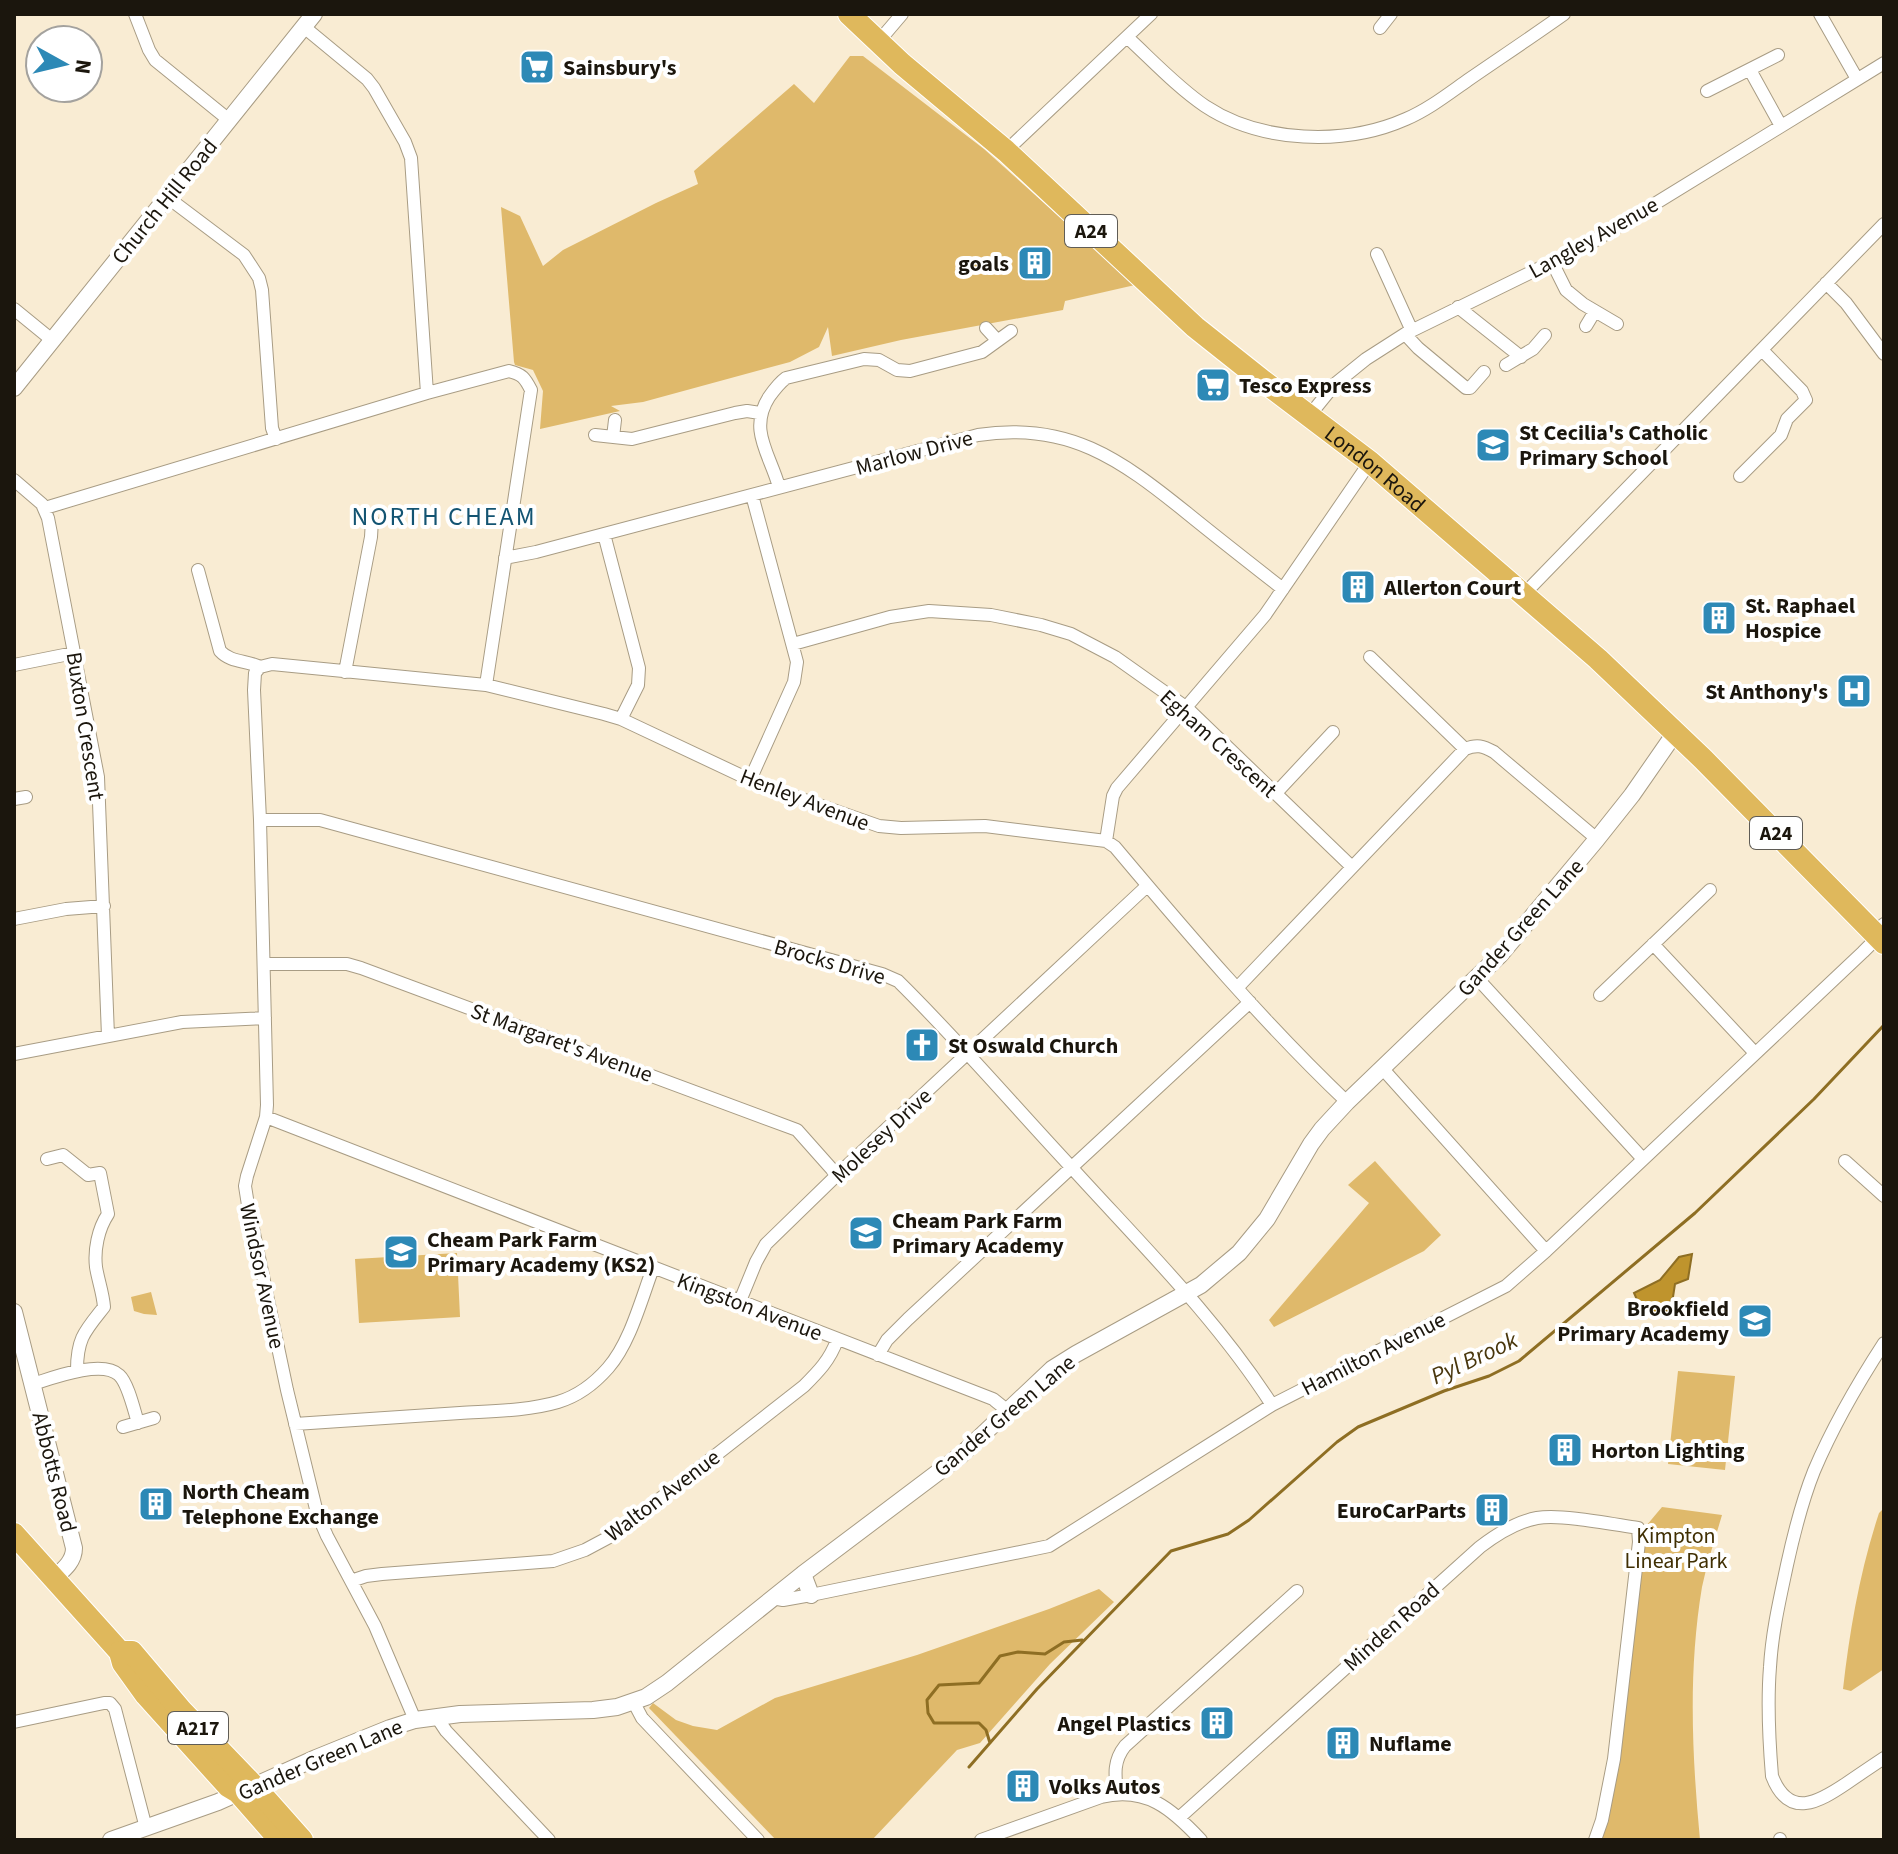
<svg xmlns="http://www.w3.org/2000/svg" width="1898" height="1854" font-family="'Source Sans 3',sans-serif">
  <style>
    .green { fill: #dfb96b }
    .water { fill: #bf942d; stroke: #8e6e23; stroke-width: 2 }
    .lines { fill: none; stroke-linecap: round; stroke-linejoin: round }
    .stream { stroke: #8e6e23; stroke-width: 3 }
    .minor-casing { stroke: #a89c84; stroke-width: 14 }
    .tertiary-casing { stroke: #a89c84; stroke-width: 18 }
    .trunk-casing { stroke: #fff; stroke-width: 24 }
    .minor { stroke: #fff; stroke-width: 12 }
    .tertiary { stroke: #fff; stroke-width: 16 }
    .trunk { stroke: #dfb85c; stroke-width: 22 }
    .labels { text-anchor: middle; stroke-width: 8; stroke-linejoin: round; paint-order: stroke }
    .shield { fill: #fff; stroke: #5f5c56; stroke-width: 2 }
    .shield-label { font-size: 20px; font-weight: bold; fill: #1b160d }
    .poi-label { font-size: 22px; font-weight: bold; fill: #1b160d; stroke: #fff; text-anchor: start }
    .street-label { font-size: 22px; fill: #1b160d; stroke: #fff }
    .park-label { font-size: 22px; fill: #402f03; stroke: #fff }
    .water-label { font-size: 24px; font-style: italic; fill: #49370d; stroke: #fff }
    .quarter-label { font-size: 26px; letter-spacing: 2px; fill: #135472; stroke: #fff }
  </style>
  <rect width="100%" height="100%" fill="#f9ecd3"/>
  <path class="green" d="M850,56H863L984,149L1135,285L1065,301L1063,310L901,340L832,356L828,327L819,347L790,362L643,402L611,406L620,411L540,429L543,391L533,370L515,365L514,362L501,207L520,216L543,266L563,250L656,203L698,184L694,171L794,84L814,103Z
    M1375,1161L1441,1235L1424,1251L1274,1327L1269,1320L1369,1203L1348,1185Z
    M457,1253L460,1317L359,1323L355,1259Z
    M151,1292L157,1315L144,1314L134,1311L131,1297Z
    M1678,1371L1735,1376L1725,1470L1668,1464Z
    M1662,1507L1722,1515C1715,1539 1707,1563 1702,1587C1688,1671 1692,1755 1700,1840H1601L1620,1760L1641,1532Z
    M1884,1508V1669L1851,1691L1843,1689C1850,1628 1860,1571 1879,1513Z
    M1099,1589L1114,1602L1050,1664L980,1743L957,1750L872,1840H776L649,1708L653,1703L676,1720L693,1726L717,1730L775,1698L917,1655L1049,1609Z"/>
  <path class="water" d="M1692,1254L1688,1279L1675,1284L1673,1297L1666,1309L1667,1314L1664,1315L1662,1312L1652,1314L1648,1305L1638,1302L1634,1293L1660,1280L1679,1257Z"/>
  <g class="lines">
    <path class="stream" d="M990,1743L986,1730L979,1723H934L928,1713L927,1700L939,1685L979,1683L1000,1656L1018,1652L1045,1654L1064,1642L1082,1640
      M969,1767L1037,1689L1171,1551L1228,1534L1249,1520L1337,1442L1358,1427L1444,1391L1489,1376L1519,1361L1695,1213L1814,1099L1884,1025"/>
    <defs>
      <path id="minor" d="M135,14L149,50L155,60L229,120
        M1820,14L1857,79
        M304,27L367,79L374,88L405,142L411,158L427,393
        M1380,28L1391,14
        M1127,37C1152,60 1177,87 1205,106C1261,143 1345,146 1406,119C1429,109 1448,94 1468,80C1500,58 1533,36 1564,14
        M879,41L902,14
        M1750,70L1781,126
        M1707,91L1778,55
        M1006,151L1151,14
        M167,197L244,255L259,278L262,290L272,428L276,439
        M1377,254L1412,331
        M1552,262L1566,290L1583,304L1617,324
        M1826,283L1846,303L1884,354
        M1458,307L1521,357
        M14,309L52,340
        M1586,326L1595,311
        M986,328L997,340
        M1405,334L1418,348L1466,388H1470L1484,372
        M1506,365L1533,349L1545,335
        M1309,416L1335,384L1366,359L1405,334L1591,243L1884,63
        M595,435L632,439L735,413L747,411L760,413
        M613,437L615,420
        M1740,476L1781,435L1787,419L1806,400L1802,391L1762,350
        M14,480L42,504L48,518L98,777L108,1036
        M779,487C770,454 748,430 769,397C774,390 779,383 786,378L864,359L879,360L897,370L910,371L982,352L1011,331
        M45,508L427,393L509,371C522,374 525,378 531,390L486,685
        M604,534L639,668L638,685L621,719
        M505,558L536,552L978,435C1068,421 1120,459 1187,513C1219,539 1251,564 1283,589
        M198,570L220,651C231,663 247,660 260,667
        M1524,594L1884,224
        M793,644L890,617L929,611L991,615L1041,625L1071,634L1115,657L1187,708L1352,867
        M1370,657L1465,749
        M14,665L74,653
        M260,667L272,664L486,685L604,714L621,719L759,784L879,826L901,828L985,826L1106,841L1115,847C1189,935 1264,1023 1347,1102
        M260,667L255,673L254,690L260,820L267,1105L266,1117L247,1176L245,1186L248,1205L287,1390L317,1513L327,1536L375,1626L415,1720
        M345,672L371,537L372,520
        M750,780L794,682L797,662L752,495
        M1276,793L1333,732
        M14,799L26,797
        M260,820H320L882,974L898,981C959,1041 1014,1106 1072,1168C1142,1245 1216,1318 1272,1405
        M1106,841L1113,796L1117,788L1265,615L1370,462
        M14,919L66,909L104,906
        M1653,944L1755,1053
        M264,964H347L361,968L797,1130L837,1175
        M1477,978L1643,1159
        M1237,988L1465,749C1477,744 1483,746 1494,752L1597,839
        M1600,995L1710,890
        M14,1054L182,1022L265,1018
        M1382,1068L1546,1251
        M266,1117L993,1399L1008,1411
        M47,1159L63,1155L88,1175L100,1173L108,1214C98,1229 94,1250 96,1267C98,1280 103,1293 104,1307C85,1331 77,1338 77,1370
        M1845,1161L1884,1196
        M740,1301L756,1262L766,1244L837,1175L1147,886
        M1884,1343C1858,1383 1833,1426 1814,1471C1802,1501 1794,1533 1787,1565C1780,1598 1772,1632 1770,1667C1767,1704 1769,1740 1772,1776C1789,1820 1819,1802 1847,1783C1860,1774 1872,1766 1884,1758
        M878,1355L887,1340L908,1319L1250,1002
        M33,1384C52,1378 102,1359 119,1375C128,1383 134,1410 138,1423
        M295,1424C350,1420 405,1417 460,1413C492,1411 527,1411 558,1402C578,1396 594,1384 608,1368C630,1343 641,1300 653,1268
        M123,1427L154,1418
        M351,1581L366,1576L382,1574L553,1561L585,1550L615,1534L804,1386C818,1372 830,1360 837,1340
        M772,1598L783,1600L811,1595L1049,1546L1272,1405L1506,1286L1546,1251L1863,952L1873,942L1879,929L1884,924
        M633,1701L642,1718L758,1840
        M439,1716L440,1722L446,1731L549,1840
        M14,1722L104,1703H110L115,1709L146,1828
        M1117,1793C1115,1775 1113,1761 1125,1746L1297,1591
        M1180,1817L1480,1547C1497,1534 1516,1522 1537,1518C1562,1514 1611,1524 1638,1528L1639,1542L1614,1759L1602,1820L1595,1840
        M1780,1839V1840
        M981,1840L1101,1797C1146,1786 1172,1809 1201,1840"/>
      <path id="tertiary" d="M14,388L314,14
        M14,1312L74,1548C74,1562 63,1570 53,1579
        M803,1574L811,1595
        M111,1840L218,1802L316,1758L390,1728L415,1720L460,1714L593,1710L617,1707L646,1697L667,1683L803,1574L961,1455L1052,1369L1076,1354L1201,1285L1239,1253L1267,1219L1311,1144L1322,1129L1347,1102L1500,955L1597,839L1632,795L1675,733"/>
      <g id="trunk">
        <path id="s1" d="M849,14L902,64L1006,151L1195,327L1263,381L1370,462L1598,659L1703,759L1884,943"/>
        <path d="M14,1534L120,1652L123,1663L146,1695L228,1786L238,1792L280,1840"/>
        <path d="M120,1652H132L181,1710L254,1786L302,1840"/>
      </g>
    </defs>
    <use href="#minor" class="minor-casing"/>
    <use href="#tertiary" class="tertiary-casing"/>
    <use href="#trunk" class="trunk-casing"/>
    <use href="#minor" class="minor"/>
    <use href="#tertiary" class="tertiary"/>
    <use href="#trunk" class="trunk"/>
  </g>
  <defs>
    <symbol id="supermarket-square" viewBox="-11 -11 22 22"><rect x="-9" y="-9" width="18" height="18" rx="4" fill="#2d89b6" stroke="#fff"/><path d="M-6-5.5h2.5l.6 2H6L4.5 2H-2.5L-4.4-4H-6ZM-1.5 3.2a1.3 1.3 0 1 0 .1 0ZM3 3.2a1.3 1.3 0 1 0 .1 0Z" fill="#fff"/></symbol>
    <symbol id="building-square" viewBox="-11 -11 22 22"><rect x="-9" y="-9" width="18" height="18" rx="4" fill="#2d89b6" stroke="#fff"/><path d="M-4-6H4V6H1V3H-1V6H-4ZM-2.5-4.3h1.7v1.8h-1.7ZM.8-4.3h1.7v1.8H.8ZM-2.5-1h1.7V.8h-1.7ZM.8-1h1.7V.8H.8Z" fill="#fff"/></symbol>
    <symbol id="school-square" viewBox="-11 -11 22 22"><rect x="-9" y="-9" width="18" height="18" rx="4" fill="#2d89b6" stroke="#fff"/><path d="M0-5L7-2L0 1L-7-2ZM-4 1L0 2.5L4 1V4Q0 6-4 4Z" fill="#fff"/></symbol>
    <symbol id="hospital-square" viewBox="-11 -11 22 22"><rect x="-9" y="-9" width="18" height="18" rx="4" fill="#2d89b6" stroke="#fff"/><path d="M-5-5h3v3.5h4V-5h3V5h-3V1.5h-4V5h-3Z" fill="#fff"/></symbol>
    <symbol id="church-square" viewBox="-11 -11 22 22"><rect x="-9" y="-9" width="18" height="18" rx="4" fill="#2d89b6" stroke="#fff"/><path d="M-1.2-6h2.4v3.5h3.3v2.4h-3.3V6h-2.4V-.1h-3.3v-2.4h3.3Z" fill="#fff"/></symbol>
  </defs>
  <g fill-rule="evenodd">
    <use href="#supermarket-square" x="517" y="47" width="40" height="40"/>
    <use href="#building-square" x="1015" y="243" width="40" height="40"/>
    <use href="#supermarket-square" x="1193" y="365" width="40" height="40"/>
    <use href="#school-square" x="1473" y="425" width="40" height="40"/>
    <use href="#building-square" x="1338" y="567" width="40" height="40"/>
    <use href="#building-square" x="1699" y="598" width="40" height="40"/>
    <use href="#hospital-square" x="1834" y="671" width="40" height="40"/>
    <use href="#church-square" x="902" y="1025" width="40" height="40"/>
    <use href="#school-square" x="846" y="1213" width="40" height="40"/>
    <use href="#school-square" x="381" y="1232" width="40" height="40"/>
    <use href="#school-square" x="1735" y="1301" width="40" height="40"/>
    <use href="#building-square" x="1545" y="1430" width="40" height="40"/>
    <use href="#building-square" x="136" y="1484" width="40" height="40"/>
    <use href="#building-square" x="1472" y="1490" width="40" height="40"/>
    <use href="#building-square" x="1197" y="1703" width="40" height="40"/>
    <use href="#building-square" x="1323" y="1723" width="40" height="40"/>
    <use href="#building-square" x="1003" y="1766" width="40" height="40"/>
  </g>
  <g class="labels">
    <g class="shield">
      <rect x="1065" y="215" width="52" height="32" rx="6"/>
      <rect x="1750" y="817" width="52" height="32" rx="6"/>
      <rect x="168" y="1712" width="60" height="32" rx="6"/>
    </g>
    <g class="shield-label">
      <text x="1091" y="238">A24</text>
      <text x="1776" y="840">A24</text>
      <text x="198" y="1735">A217</text>
    </g>
    <g class="poi-label">
      <text x="563" y="75">Sainsbury's</text>
      <text x="1009" y="271" text-anchor="end">goals</text>
      <text x="1239" y="393">Tesco Express</text>
      <text x="1519" y="440">St Cecilia's Catholic<tspan x="1519" dy="25">Primary School</tspan></text>
      <text x="1384" y="595">Allerton Court</text>
      <text x="1745" y="613">St. Raphael<tspan x="1745" dy="25">Hospice</tspan></text>
      <text x="1828" y="699" text-anchor="end">St Anthony's</text>
      <text x="948" y="1053">St Oswald Church</text>
      <text x="892" y="1228">Cheam Park Farm<tspan x="892" dy="25">Primary Academy</tspan></text>
      <text x="427" y="1247">Cheam Park Farm<tspan x="427" dy="25">Primary Academy (KS2)</tspan></text>
      <text x="1729" y="1316" text-anchor="end">Brookfield<tspan x="1729" dy="25">Primary Academy</tspan></text>
      <text x="1591" y="1458">Horton Lighting</text>
      <text x="182" y="1499">North Cheam<tspan x="182" dy="25">Telephone Exchange</tspan></text>
      <text x="1466" y="1518" text-anchor="end">EuroCarParts</text>
      <text x="1191" y="1731" text-anchor="end">Angel Plastics</text>
      <text x="1369" y="1751">Nuflame</text>
      <text x="1049" y="1794">Volks Autos</text>
    </g>
    <g class="street-label">
      <text transform="translate(164 201) rotate(-51)" y="8">Church Hill Road</text>
      <text transform="translate(1593 237) rotate(-29)" y="8">Langley Avenue</text>
      <text transform="translate(914 452) rotate(-15)" y="8">Marlow Drive</text>
      <text dy="8" stroke="none"><textPath href="#s1" startOffset="696">London Road</textPath></text>
      <text transform="translate(86 726) rotate(81)" y="8">Buxton Crescent</text>
      <text transform="translate(1219 743) rotate(42)" y="8">Egham Crescent</text>
      <text transform="translate(805 799) rotate(21)" y="8">Henley Avenue</text>
      <text transform="translate(1520 927) rotate(-48)" y="8">Gander Green Lane</text>
      <text transform="translate(830 961) rotate(16)" y="8">Brocks Drive</text>
      <text transform="translate(562 1042) rotate(20)" y="8">St Margaret's Avenue</text>
      <text transform="translate(881 1135) rotate(-43)" y="8">Molesey Drive</text>
      <text transform="translate(263 1276) rotate(78)" y="8">Windsor Avenue</text>
      <text transform="translate(750 1306) rotate(21)" y="8">Kingston Avenue</text>
      <text transform="translate(1373 1353) rotate(-27)" y="8">Hamilton Avenue</text>
      <text transform="translate(1004 1415) rotate(-40)" y="8">Gander Green Lane</text>
      <text transform="translate(55 1472) rotate(76)" y="8">Abbotts Road</text>
      <text transform="translate(662 1495) rotate(-37)" y="8">Walton Avenue</text>
      <text transform="translate(1391 1626) rotate(-42)" y="8">Minden Road</text>
      <text transform="translate(320 1759) rotate(-23)" y="8">Gander Green Lane</text>
    </g>
    <g class="park-label">
      <text x="1676" y="1543">Kimpton<tspan x="1676" dy="25">Linear Park</tspan></text>
    </g>
    <g class="water-label">
      <text transform="translate(1474 1358) rotate(-25)" y="8">Pyl Brook</text>
    </g>
    <g class="quarter-label">
      <text x="444" y="525">NORTH CHEAM</text>
    </g>
  </g>
  <rect width="1898" height="1854" fill="none" stroke="#1b160d" stroke-width="32"/>
  <g transform="translate(64 64) rotate(98)"><circle r="38" fill="#ffffff" stroke="#a4a29e" stroke-width="2"/>
  <path d="M0-6L14 30L0 20L-14 30Z" fill="#2d89b6"/>
  <text y="-12" font-size="22" font-weight="bold" text-anchor="middle" fill="#1b160d">N</text>
  </g>
</svg>
